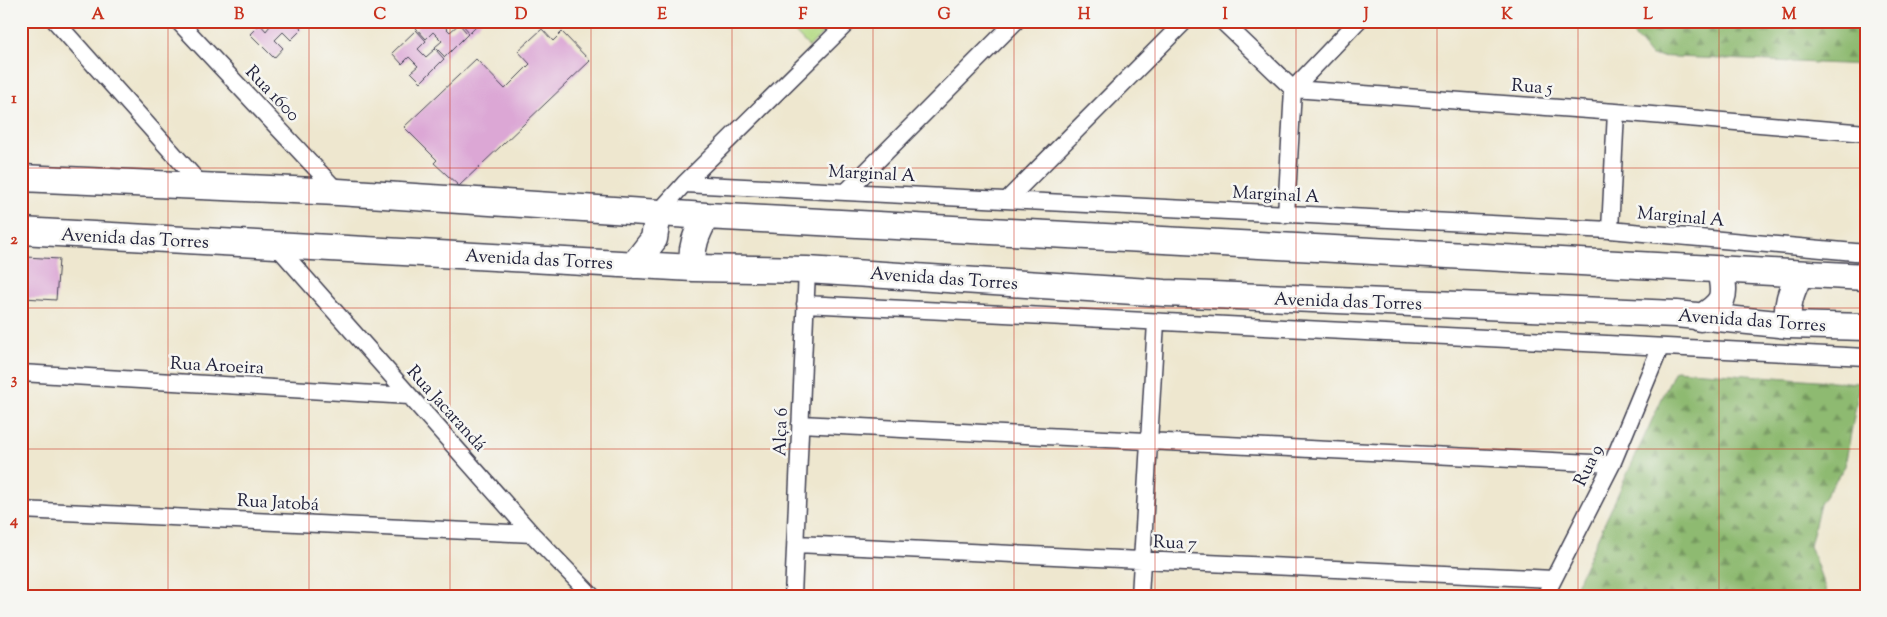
<svg xmlns="http://www.w3.org/2000/svg" width="1887" height="617" font-family="'Sorts Mill Goudy',serif">
  <style>
    .grass { fill: url(#grass-tufts); stroke: #6a7e5f }
    .forest { fill: url(#forest-firs); stroke: #586e56 }
    .garden { fill: #b3da83; stroke: #6a7e5f }
    .building { fill: #dca7d5 }
    .lines { fill: none; stroke-linecap: round; stroke-linejoin: round }
    .minor-casing { stroke: #414051; stroke-width: 19 }
    .primary-casing { stroke: #414051; stroke-width: 29 }
    .minor { stroke: #fff; stroke-width: 16 }
    .primary { stroke: #fff; stroke-width: 26 }
    .grid { fill: none; stroke: #c8321e; stroke-width: 1; stroke-opacity: 0.55 }
    .labels { text-anchor: middle; stroke-width: 5; stroke-linejoin: round; paint-order: stroke }
    .street-label { font-size: 18px; fill: #22223b; stroke: #f6f6f2 }
    .neatline { fill: none; stroke: #c8321e; stroke-width: 2 }
    .grid-label { font-size: 16px; text-anchor: middle; font-weight: bold; fill: #c8321e }
  </style>
  <defs>
    <pattern id="grass-tufts" width="24" height="20" patternUnits="userSpaceOnUse" patternTransform="scale(1.25)"><rect width="24" height="20" fill="#b3da83"/><path d="M3 7l-1-3M5 7V3M7 7l1-3M15 17l-1-3M17 17v-4M19 17l1-3" fill="none" stroke="#9abb72"/></pattern>
    <pattern id="forest-firs" width="22" height="20" patternUnits="userSpaceOnUse" patternTransform="scale(1.25)"><rect width="22" height="20" fill="#8eba71"/><path d="M5 1l3.5 6h-7zM16 11l3.5 6h-7z" fill="#74975e"/></pattern>
  </defs>
  <rect width="100%" height="100%" fill="#f6f6f2"/>
  <filter id="ink" filterUnits="userSpaceOnUse"><feTurbulence type="fractalNoise" baseFrequency=".02" numOctaves="2"/><feDisplacementMap in="SourceGraphic" scale="10" xChannelSelector="R" yChannelSelector="G"/><feConvolveMatrix kernelMatrix="1 2 1 2 8 2 1 2 1" color-interpolation-filters="sRGB"/></filter>
  <filter id="wash" filterUnits="userSpaceOnUse"><feTurbulence type="fractalNoise" baseFrequency=".0096" numOctaves="4" result="noise"/><feDisplacementMap in="SourceGraphic" scale="20" xChannelSelector="R" yChannelSelector="G"/><feGaussianBlur stdDeviation="1.12" result="paint"/><feColorMatrix in="noise" values="0 0 0 0 0 0 0 0 0 0 0 0 0 0 0 0 0 1.4 0 .05"/><feComposite in="paint" operator="in"/></filter>
  <g filter="url(#wash)">
    <rect width="100%" height="100%" fill="#eee7cf"/>
    <path class="grass" d="M784,21H834L809,47Z"/>
    <path class="forest" d="M1622,21H1866V65L1651,56Z
      M1675,370L1860,383L1845,466L1820,504L1810,546L1828,596H1571Z"/>
    <path class="garden" d="M1866,468V543L1861,539Z"/>
    <g id="blocks">
      <path class="building" d="M274,21H294L302,29L291,40L283,32L275,40L283,48L274,58L250,34L260,24L266,31Z
        M423,21H445L442,24L450,32L459,24L468,34L445,57L435,47L442,41L433,32L426,39L416,28Z
        M463,21H482L470,33L461,23Z
        M542,29L553,41L562,32L590,61L459,186L434,163L437,160L404,127L476,59L505,89L530,64L518,51Z
        M416,30L426,41L418,49L426,57L435,49L444,59L421,82L411,72L418,66L409,57L402,64L392,53Z
        M26,257L59,259L56,300L24,298Z"/>
    </g>
  </g>
  <g filter="url(#ink)">
    <use href="#blocks" fill-opacity="0" stroke="#414051" stroke-width="1"/>
    <g class="lines">
      <defs>
        <path id="minor" d="M55,21L204,188
          M178,21L338,192
          M1222,21L1293,89L1616,112L1866,133
          M684,184L1610,230L1866,253
          M846,192L1016,21
          M1007,200L1185,21
          M658,213L684,184L849,21
          M1286,215L1293,89L1358,21
          M1610,230L1616,112
          M275,244L532,534L592,596
          M805,304L1866,357
          M21,373L409,396
          M800,424L1612,464
          M21,510L532,534
          M796,544L1553,579
          M793,596L807,270
          M1140,596L1156,322
          M1545,596L1612,464L1660,348"/>
        <path id="primary" d="M21,178L338,192L706,216L1866,277
          M21,231L693,268L807,270L1165,293L1676,314L1788,325L1866,327
          M634,265L654,239L658,213
          M693,268C690,247 697,233 706,216
          M1700,318C1725,303 1726,297 1720,270
          M1788,325C1786,305 1791,291 1800,274"/>
      </defs>
      <use href="#minor" class="minor-casing"/>
      <use href="#primary" class="primary-casing"/>
      <use href="#minor" class="minor"/>
      <use href="#primary" class="primary"/>
    </g>
  </g>
  <path class="grid" d="M168,21V596M309,21V596M450,21V596M591,21V596M732,21V596M873,21V596M1014,21V596M1155,21V596M1296,21V596M1437,21V596M1578,21V596M1719,21V596M21,168H1866M21,308H1866M21,449H1866"/>
  <g class="labels">
    <g class="street-label">
      <text transform="translate(1532 86) rotate(4)" y="6">Rua 5</text>
      <text transform="translate(273 93) rotate(46)" y="6">Rua 1600</text>
      <text transform="translate(872 173) rotate(3)" y="6">Marginal A</text>
      <text transform="translate(1276 194) rotate(3)" y="6">Marginal A</text>
      <text transform="translate(1681 216) rotate(5)" y="6">Marginal A</text>
      <text transform="translate(135 238) rotate(3)" y="6">Avenida das Torres</text>
      <text transform="translate(539 259) rotate(3)" y="6">Avenida das Torres</text>
      <text transform="translate(944 278) rotate(4)" y="6">Avenida das Torres</text>
      <text transform="translate(1348 301) rotate(2)" y="6">Avenida das Torres</text>
      <text transform="translate(1752 320) rotate(4)" y="6">Avenida das Torres</text>
      <text transform="translate(217 365) rotate(3)" y="6">Rua Aroeira</text>
      <text transform="translate(447 408) rotate(48)" y="6">Rua Jacarandá</text>
      <text transform="translate(780 432) rotate(-88)" y="6">Alça 6</text>
      <text transform="translate(1588 465) rotate(-64)" y="6">Rua 9</text>
      <text transform="translate(278 502) rotate(3)" y="6">Rua Jatobá</text>
      <text transform="translate(1175 542) rotate(2)" y="6">Rua 7</text>
    </g>
  </g>
  <rect width="1887" height="617" fill="none" stroke="#f6f6f2" stroke-width="55"/>
  <rect x="28" y="28" width="1832" height="562" class="neatline"/>
  <g class="grid-label">
    <text x="98" y="19">A</text>
    <text x="239" y="19">B</text>
    <text x="380" y="19">C</text>
    <text x="521" y="19">D</text>
    <text x="662" y="19">E</text>
    <text x="803" y="19">F</text>
    <text x="944" y="19">G</text>
    <text x="1084" y="19">H</text>
    <text x="1225" y="19">I</text>
    <text x="1366" y="19">J</text>
    <text x="1507" y="19">K</text>
    <text x="1648" y="19">L</text>
    <text x="1789" y="19">M</text>
    <text x="14" y="103">1</text>
    <text x="14" y="244">2</text>
    <text x="14" y="384">3</text>
    <text x="14" y="525">4</text>
  </g>
</svg>
